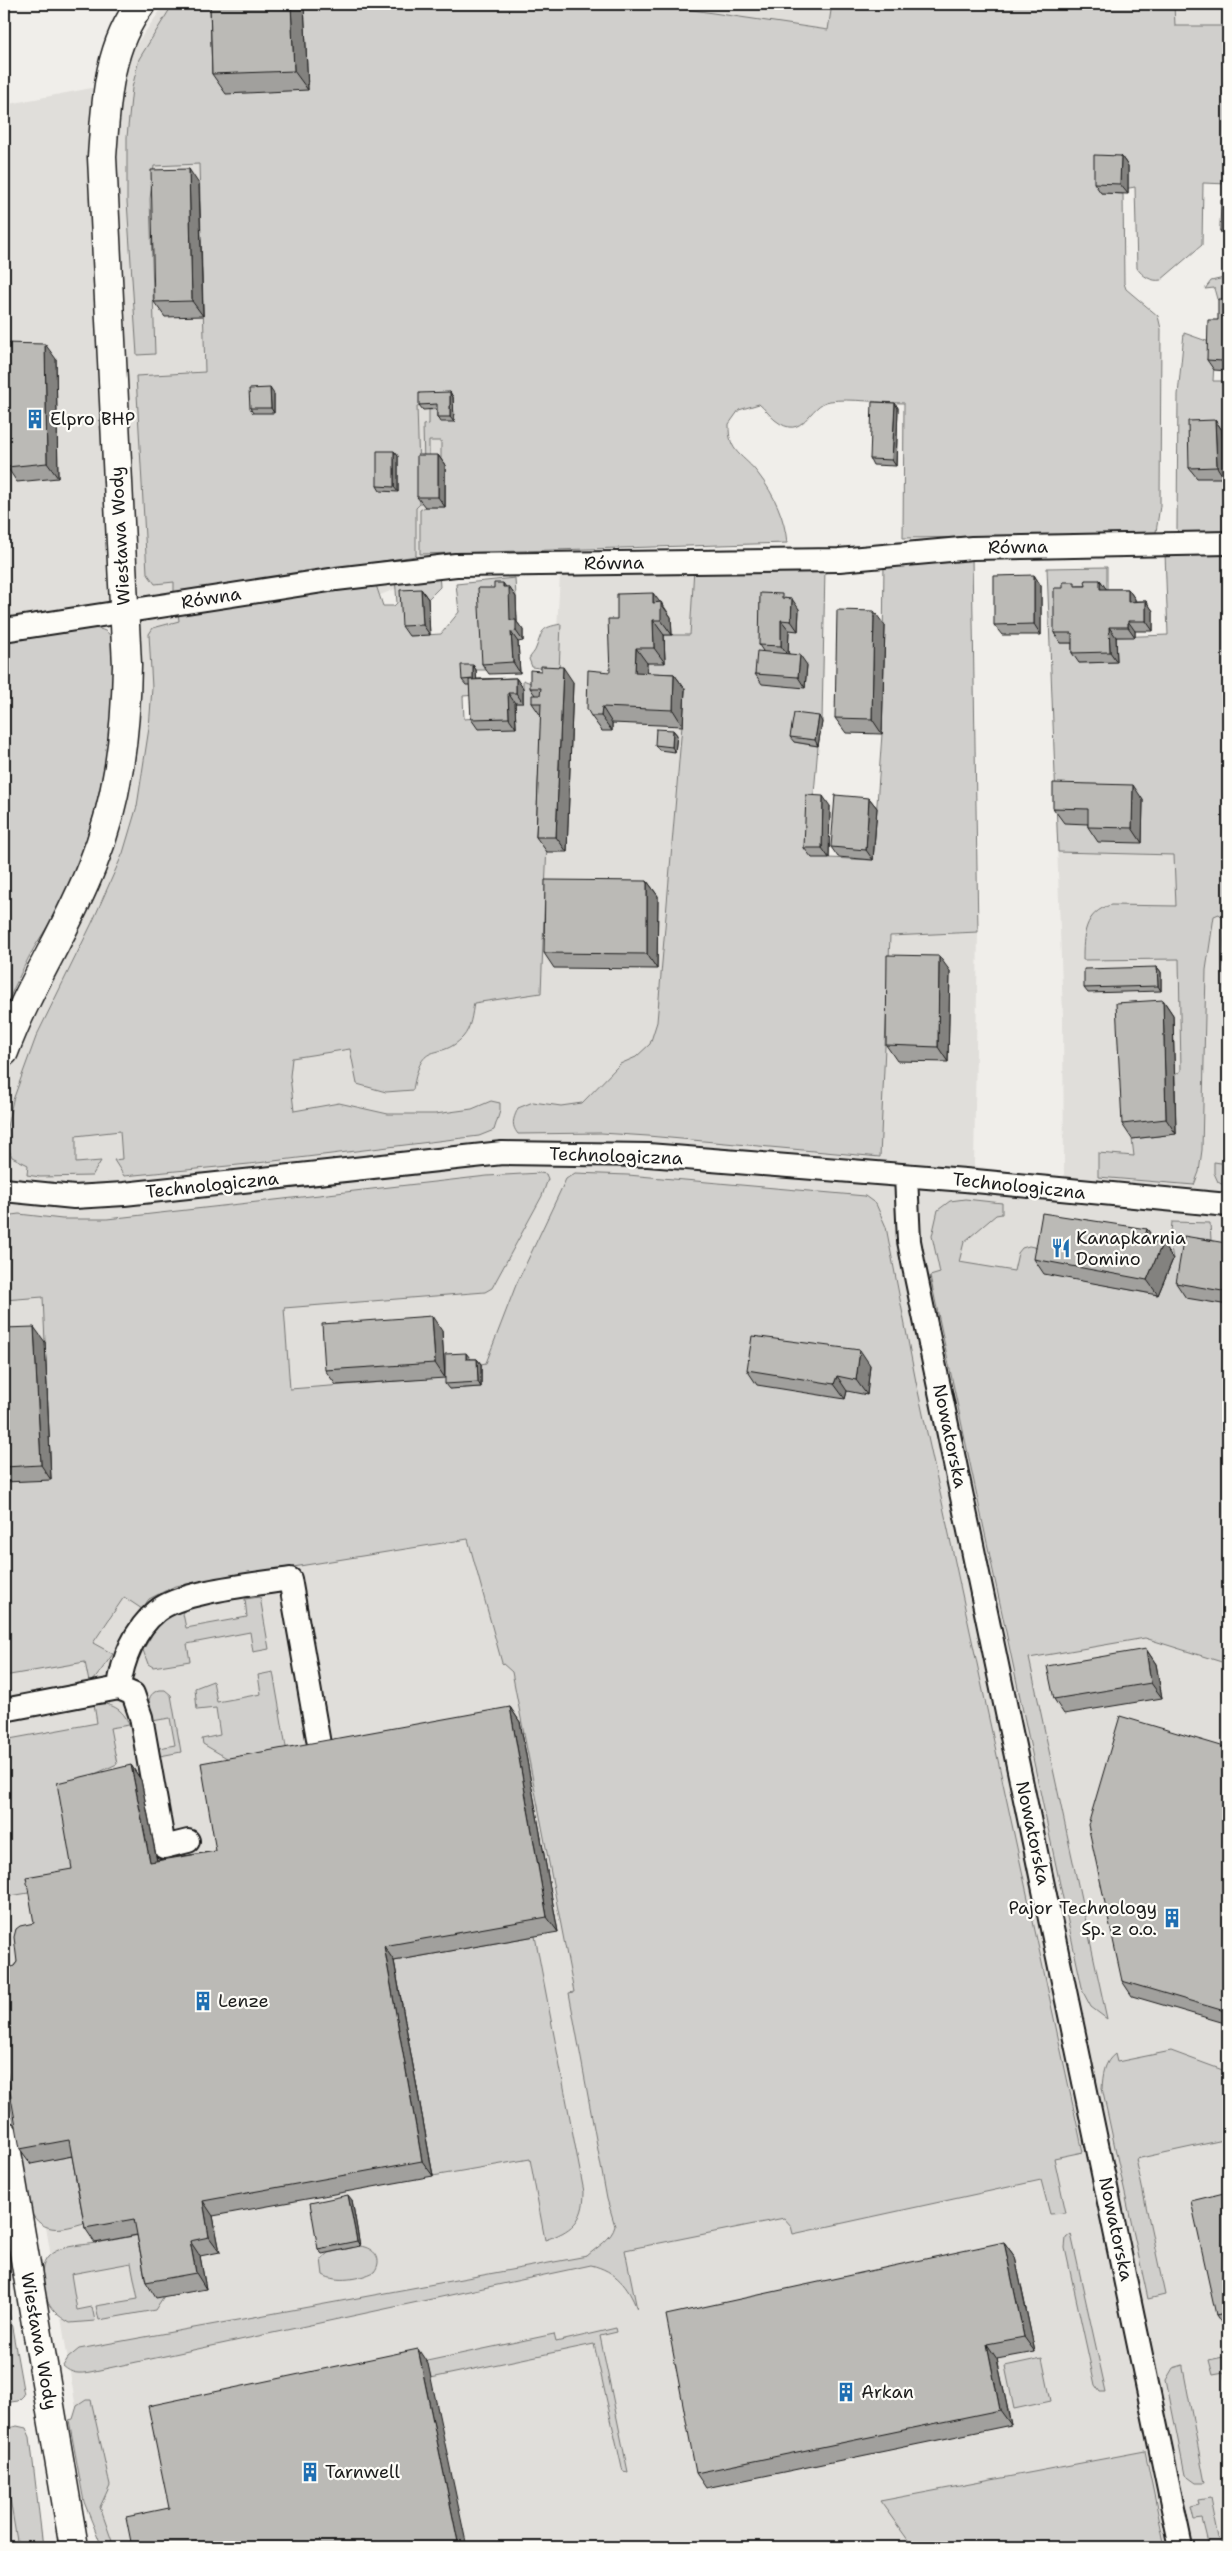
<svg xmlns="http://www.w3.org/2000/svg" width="1232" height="2551" font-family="'Shantell Sans',sans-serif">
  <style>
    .built { fill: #e0deda }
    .green { fill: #d0cfcc; stroke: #767674 }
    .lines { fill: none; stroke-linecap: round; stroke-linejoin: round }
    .street-casing { stroke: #1c1c1c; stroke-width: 26 }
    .secondary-casing { stroke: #1c1c1c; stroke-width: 31 }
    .street { stroke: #fdfcf7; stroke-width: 22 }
    .secondary { stroke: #fdfcf7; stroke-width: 28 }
    .wall { fill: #a1a09d; stroke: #1c1c1c }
    .shaded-wall { fill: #83827f; stroke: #1c1c1c }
    .building { fill: #bbbab6; stroke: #1c1c1c }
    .labels { text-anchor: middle; stroke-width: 4.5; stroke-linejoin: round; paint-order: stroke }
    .poi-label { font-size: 18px; fill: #1c1c1c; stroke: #fdfcf7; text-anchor: start }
    .street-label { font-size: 18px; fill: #1c1c1c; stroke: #fdfcf7 }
  </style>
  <rect width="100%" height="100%" fill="#f0eeea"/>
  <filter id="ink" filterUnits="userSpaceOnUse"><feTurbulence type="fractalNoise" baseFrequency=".02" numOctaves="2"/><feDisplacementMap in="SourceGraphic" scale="10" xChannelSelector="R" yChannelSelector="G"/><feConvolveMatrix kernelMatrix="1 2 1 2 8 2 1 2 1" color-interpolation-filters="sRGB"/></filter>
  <g filter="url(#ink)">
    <path class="built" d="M165,4H1228V151L460,96L456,565L360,603L114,908L552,718L560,575L694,568L670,1059L890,935L978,932L974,1166L1064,1180L1063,1016L1053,728L1228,737V2547H110L83,2451L46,2227L31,2164L4,2013V1074L92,867L126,692L124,612L4,623V105L107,85Z
      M4,2414L42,2530L45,2547H4Z"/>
    <path class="green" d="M173,4H652L828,30L832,4H1174L1175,26H1228V184L1203,183L1202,245L1161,280C1152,282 1142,276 1137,268L1135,187L1101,193L1123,194L1124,283L1126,289L1158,316L1161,329L1160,506L1156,532L1152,535L903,538L904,403C883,403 849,398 830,401C808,404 804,443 775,420C769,415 765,409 759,404L739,410L729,424C728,454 744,454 759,475C774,494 785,519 787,543L420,554V510L425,507H445V466L441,465V441H429V466H424L423,425L429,424V410L440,409L454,422L453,397L417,406L420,504L416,508V556L174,593V582L155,584L147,573L136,376L205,372L199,164L154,166L150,199L155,354L137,355L127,201V137L132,88L139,59Z
      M1228,277V309L1217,299L1214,288L1205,289L1211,281Z
      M1184,333L1215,344L1213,381H1228V533L1179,535L1177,529L1178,395Z
      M1228,550V977L1224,964L1223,918L1219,914L1214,916L1206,970L1202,1150L1199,1172L1194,1185L1098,1177V1153L1134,1156L1132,1139L1176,1134L1175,1075L1181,1071L1179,959L1083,960C1083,936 1084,912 1111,905L1176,906L1174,855L1058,852L1047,568L1107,567V590L1061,643H1079V663L1116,662V637L1168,635L1165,553Z
      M972,557L978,932L890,936L880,1157L648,1136L601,1133L518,1134C510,1124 514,1118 518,1108L533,1102L561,1106L582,1103L620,1064L636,1057L650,1044L657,1022L685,690L646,687L647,663L665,662L664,635H690L694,568L825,567L822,722L798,718L794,742L818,746L813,806L829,858L873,860L882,734L884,562Z
      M439,572L440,587L428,599L409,636L441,634L459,612L456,584L515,578L516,597L489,670H476L477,695L463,696L464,719L478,718L516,728L515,703H523V680L536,685L552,718L541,993L474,1003C472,1014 471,1028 463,1037C438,1064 422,1035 413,1090L386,1092L357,1084L350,1049L292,1058L290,1076L294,1111L339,1103L388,1114H435L472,1109L491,1101L500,1103V1111L494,1130L479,1136L249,1164L124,1176L114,1160L122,1159L120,1131L76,1136V1163L101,1161L92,1176L40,1177L27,1175L28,1165L12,1157L6,1143L7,1127L13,1100L36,1037L92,923L123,853L137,806L149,728L152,688L149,634L153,628L179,621L178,612L375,582L383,606H394L397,603L395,577Z
      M561,624L559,671L532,667L529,659C531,655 535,652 536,648C543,630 540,628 561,624Z
      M65,629C77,630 100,624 109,634C117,644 113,667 113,679C111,759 93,841 56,912C48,927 38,940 30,955C21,972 13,991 4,1009V640Z
      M1214,1162L1228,1164V1188L1218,1182L1214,1173Z
      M540,1173L546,1174L548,1179L542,1196L492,1288L485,1292L284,1308L290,1389L449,1377V1389L481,1387V1364L486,1363L516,1285L566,1179L575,1173L628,1175L865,1196L876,1204L886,1227L916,1382L1083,2152L1054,2158L1066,2213L1050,2214L1041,2180L793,2234L791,2226L784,2218L625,2250L637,2309C628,2286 616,2271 591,2265L90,2372C79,2374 72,2374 63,2366L68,2358L79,2349L587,2256C597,2247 612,2239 615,2226L607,2199L569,1993L574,1992L512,1672L502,1663L468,1539L175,1586L149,1599L142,1609L124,1597L93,1643L113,1654L94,1680L89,1682L85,1662L4,1676V1482L51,1479L43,1297L4,1300V1216L19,1214L62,1219H107L487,1176Z
      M965,1199L1002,1203V1214L996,1215L964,1242L959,1262L1014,1271L1018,1253L1022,1248L1029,1246L1048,1250L1044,1273L1157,1295L1173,1259L1170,1242L1172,1222L1210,1223L1211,1240L1197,1238L1228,1305V1664L1145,1638L1029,1658L1107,2019L1091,2007L1083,1992L930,1276L940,1273L932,1236L938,1210L950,1201Z
      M260,1597L269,1649L253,1652L250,1632L187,1644L190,1661L153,1667L148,1664L143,1650L162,1618L182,1609L186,1628L247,1617L245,1599Z
      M273,1672L289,1764L249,1771L203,1744L202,1739L220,1735L216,1708L197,1710L195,1688L213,1681L217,1702L261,1694L258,1675Z
      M160,1690H165L171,1695L181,1752L160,1756L159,1748L175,1745L170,1718L152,1721C149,1708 144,1694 160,1690Z
      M94,1704C110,1702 124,1709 129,1725L110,1728L117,1764L66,1787L83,1884L4,1897V1740L97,1723Z
      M535,1936L584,2192C584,2222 571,2231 545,2240L530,2159L433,2176L394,1961Z
      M4,2013L31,2163L80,2155L91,2221C65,2228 44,2238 29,2209L4,2067Z
      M1171,2051L1228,2072V2139L1136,2159L1165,2295L1148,2299L1102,2088C1103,2075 1104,2062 1115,2054L1117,2062Z
      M145,2234L157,2297L164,2296L155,2310L99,2320L96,2306L138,2299L131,2263L71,2274L77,2310L92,2307L95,2321L70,2323C53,2313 46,2305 43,2285C36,2246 68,2247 96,2243C112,2240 129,2237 145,2234Z
      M1071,2234L1106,2392H1100L1095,2385L1065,2248L1066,2238Z
      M360,2246C374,2248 384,2259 374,2272C360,2279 336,2283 323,2275L321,2259L328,2253Z
      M4,2283L24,2395L18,2401L4,2403Z
      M616,2328L617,2332L600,2336L628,2472L623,2471L622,2468L594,2344L431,2378L427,2361L554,2334L556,2342Z
      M1228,2356V2393L1224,2373L1213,2375L1209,2360Z
      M1042,2358L1051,2401L1014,2409L1005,2366Z
      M1183,2365V2368L1205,2483H1196L1185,2475L1166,2380L1173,2368Z
      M86,2400H91L110,2485L100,2507L114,2547H102L84,2502L69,2420L73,2419L77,2406Z
      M17,2426L26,2428L30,2437L43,2547H18L4,2463V2429Z
      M1145,2451L1165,2547H913L880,2501Z
      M1210,2498L1218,2538L1225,2547H1209L1202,2519L1194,2520L1191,2507L1199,2505L1198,2500Z"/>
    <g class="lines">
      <defs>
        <path id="street" d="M4,630L336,579L456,565L839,560L972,548L1228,543
          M906,1176L909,1241L914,1267L1181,2547
          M4,1190L74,1197L124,1194L502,1153L648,1155L965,1180L1228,1205
          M119,1688C122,1660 135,1629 157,1611C181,1591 258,1584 290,1579L319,1744
          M4,1710L119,1688L133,1694L141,1717L164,1847L188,1841"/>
        <path id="secondary" d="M4,1052C28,987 67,930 92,866C118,802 126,734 127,665L102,157C106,104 107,48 141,4
          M4,2135L74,2547"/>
      </defs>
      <use href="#street" class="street-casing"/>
      <use href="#secondary" class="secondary-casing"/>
      <use href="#street" class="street"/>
      <use href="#secondary" class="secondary"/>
    </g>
    <path class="wall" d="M210,4H304L308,90L226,94L212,74Z
      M1121,156L1128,166V194L1101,193L1094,183Z
      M199,184L203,316L165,317L154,302Z
      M1228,200V241H1227L1220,231Z
      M1228,299V371L1214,370L1207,360L1218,320Z
      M56,359L58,478L17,482L7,467Z
      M450,392L453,397L454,422H440L437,417V409L423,410L419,405Z
      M274,394V413H253L250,408Z
      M895,403L898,408L896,466L873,465L870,459Z
      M1215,420L1222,430L1224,478H1197L1189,468Z
      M394,451L398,456V492L380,491L377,486Z
      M438,455L445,465V507H425L417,497Z
      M1034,575L1041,586V635H1002L994,625Z
      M1100,580L1106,589H1128L1135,599V601H1146L1153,611V631H1135V637H1116L1117,662L1079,663L1072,653V643H1061L1054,633L1063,588L1078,586H1086Z
      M509,587L516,597L517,622L523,630V641L518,642L520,673L489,674L482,664L494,588Z
      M421,589L428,599L430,635L409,636L402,626Z
      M785,598L799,609L798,631L789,630L788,653L807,665L805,688L762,684L755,674L763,651L759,645Z
      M660,602H661L671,617L672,635H664L665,663H647L646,673L674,674L685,689L683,726L612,723V731H602L591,716L610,672L617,619Z
      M885,626L882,734L846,733L835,718Z
      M473,665L476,670V679L516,678L523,688V703H515L516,728L478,729L471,719L470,685H466L462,680Z
      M573,682L567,852H547L536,837L541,716L532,703L535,695L530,688Z
      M822,722L818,746L794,742L790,737Z
      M673,730L677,735L675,752L659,750L655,745Z
      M869,798L877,808L873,860L838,857L831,847Z
      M1143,800L1142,843L1098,842L1088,827V824L1064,823L1053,808Z
      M830,806L829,858H812L804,848Z
      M647,881L658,896L657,969L554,968L544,953Z
      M1157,967L1161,972V991L1088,993L1084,988Z
      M950,971L948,1062L897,1061L886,1045Z
      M1163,1000L1173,1015L1176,1134L1132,1139L1122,1124Z
      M1147,1229L1157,1243L1162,1244L1173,1259L1158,1295L1044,1274L1034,1259Z
      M1228,1238V1305L1186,1298L1176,1283L1226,1243Z
      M4,1328L45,1342L51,1480L4,1482Z
      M442,1331L445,1378L336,1385L325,1370Z
      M470,1358V1359H477L481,1364V1387L449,1389L445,1384Z
      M870,1365L867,1395L847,1391L845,1399L757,1385L747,1370Z
      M1146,1649L1156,1664L1162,1698L1064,1714L1054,1699Z
      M510,1707L520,1722L558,1932L394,1961L433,2176L213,2216L220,2252L200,2256L206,2289L156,2298L146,2282L137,2235L95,2243L85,2228L72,2156L31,2164L20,2149L14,1966L17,1962L34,1923L72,1869L131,1765L141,1780L157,1860L216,1851Z
      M1228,1748V2024L1132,1996L1122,1981Z
      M1228,2192V2329L1226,2330L1216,2315Z
      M352,2200L360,2246L322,2254L318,2249Z
      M1004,2242L1015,2257L1035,2352L997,2359L1011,2425L706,2488L696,2473Z"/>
    <path class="shaded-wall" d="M291,4H304L308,90L294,71Z
      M1121,156L1128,166V194L1120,184Z
      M189,169L199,184L203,316L192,301Z
      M45,344L56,359L58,478L47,463Z
      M1223,356L1228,364V370L1222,361Z
      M270,388L274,394V413L271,408Z
      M450,392L453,397L454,422L450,417Z
      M895,403L898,408L896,466L892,460Z
      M1215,420L1222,430L1224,478L1217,467Z
      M394,451L398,456V492L394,487Z
      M438,455L445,465V507L438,497Z
      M1034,575L1041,586V635L1034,624Z
      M1100,580L1107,590L1100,589Z
      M503,583L509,591V587L516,597L517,622L523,630V641L516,631L510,620L503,587Z
      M421,589L428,599L430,635L423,625Z
      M1128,589L1135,599V612L1128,602Z
      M653,593L671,617L672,635L661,620L653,603Z
      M792,599L799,609L798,631L791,621Z
      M1146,601L1153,611V631L1146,621Z
      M874,611L885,626L882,734L872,719Z
      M653,620L664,635L665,663L654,648Z
      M781,620L789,630L788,656L781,646Z
      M1128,621L1135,631V637L1128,627Z
      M1109,627L1116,637L1117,662L1110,652Z
      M511,632L518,642L520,673L513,662Z
      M636,648L647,663L646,687L635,672Z
      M800,655L807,665L805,688L798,677Z
      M473,665L476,670L477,684L473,679Z
      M563,667L573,682L567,852L556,837Z
      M674,674L685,689L683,726L673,710Z
      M516,678L523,688V703L516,693Z
      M508,693L515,703L516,728L509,718Z
      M602,707L612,723V731L601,716Z
      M819,716L822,722L818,746L815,740Z
      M673,730L677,735L675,752L672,747Z
      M1133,785L1143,800L1142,843L1132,828Z
      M823,796L830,806L829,858L822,848Z
      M869,798L877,808L873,860L866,850Z
      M647,881L658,896L657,969L647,954Z
      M939,956L950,971L948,1062L938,1047Z
      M1157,967L1161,972V991L1158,986Z
      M1163,1000L1173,1015L1176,1134L1166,1119Z
      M1147,1229L1158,1244L1144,1241Z
      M1162,1244L1173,1259L1158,1295L1147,1280Z
      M432,1316L442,1331L445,1378L435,1363Z
      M34,1327L45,1342L51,1480L41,1465Z
      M860,1350L870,1365L867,1395L856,1380Z
      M466,1353L470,1358V1364L466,1359Z
      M477,1359L481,1364V1387L478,1382Z
      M837,1376L847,1391L845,1399L834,1384Z
      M1146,1649L1156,1664L1162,1698L1151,1683Z
      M510,1707L520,1722L558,1932L547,1917Z
      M131,1765L141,1780L160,1877L150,1862Z
      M384,1946L394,1961L433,2176L422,2161Z
      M348,2195L352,2200L360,2246L357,2241Z
      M203,2201L213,2216L220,2252L209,2237Z
      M190,2241L200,2256L206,2289L196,2273Z
      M1004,2242L1015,2257L1035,2352L1024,2337Z
      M987,2344L997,2359L1011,2425L1000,2410Z
      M418,2349L428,2364L467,2547H459Z"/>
    <path class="building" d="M210,4H291L294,71L212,74Z
      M1094,155L1121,156L1120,184L1094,183Z
      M189,169L192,301L154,302L151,170Z
      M1221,200H1228V231H1220Z
      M1218,299H1228V356H1223L1222,361L1207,360L1208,320H1218Z
      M4,343L45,344L47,463L7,467L4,412Z
      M270,388L271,408H250L249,389Z
      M450,392V417H437V404L419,405V393Z
      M872,402L895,403L892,460L870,459Z
      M1215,420L1217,467L1189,468L1188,421Z
      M377,451H394V487L377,486Z
      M417,455H438V497H417Z
      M1034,575V624L994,625V576Z
      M1085,580H1100V589H1128V602L1146,601V621H1128V627H1109L1110,652L1072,653V633H1054V588H1063V582H1075V586H1086Z
      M494,583H503V587H509L510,620H516V631L511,632L513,662L482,664L478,588H494Z
      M421,589L423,625L402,626L400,590Z
      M653,593V603L661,602V620H653L654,648H636L635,672L674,674L673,710L602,707L601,716H591L587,709L588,670L610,672L608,619H617V594Z
      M760,593L782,594V598L792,599L791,621L781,620V646L759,645Z
      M837,610L874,611L872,719L835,718Z
      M757,651L800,655L798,677L755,674Z
      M461,665H473V679L462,680Z
      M541,666L563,667L556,837H536L541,703H532V695H540L541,688H530V670L541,671Z
      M516,678V693H508L509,718L471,719L469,680Z
      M794,713L819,716L815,740L790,737Z
      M656,729L673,730L672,747L655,745Z
      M1053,783L1133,785L1132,828L1088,827V809L1053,808Z
      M806,795L823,796L822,848H804Z
      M835,795L869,798L866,850L831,847Z
      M545,880L647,881V954L544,953Z
      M1226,927H1228V952Z
      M887,955L939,956L938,1047L886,1045Z
      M1157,967L1158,986L1084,988V969Z
      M1225,994H1228V1126H1227Z
      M1163,1000L1166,1119L1122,1124L1116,1003Z
      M1042,1213L1147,1229L1144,1241L1162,1244L1147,1280L1034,1259Z
      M1184,1236L1226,1243L1227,1238H1228V1292L1176,1283Z
      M432,1316L435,1363L325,1370L322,1324Z
      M34,1327L41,1465L4,1467V1328Z
      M752,1336L860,1350L856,1380L837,1376L834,1384L747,1370Z
      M466,1353V1359H477L478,1382L445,1384V1354Z
      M1146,1649L1151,1683L1054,1699L1047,1666Z
      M510,1707L547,1917L384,1946L422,2161L203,2201L209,2237L190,2241L196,2273L146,2282L134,2219L85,2228L69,2140L20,2149L4,2057V1970L14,1966L17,1962L14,1937L16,1929L20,1926L34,1923L26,1877L72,1869L57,1783L131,1765L150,1862L216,1851L201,1763Z
      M1120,1716L1228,1748V2012L1122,1981L1088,1825Z
      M1228,2192V2312L1216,2315L1191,2201Z
      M348,2195L357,2241L318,2249L310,2203Z
      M1004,2242L1024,2337L987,2344L1000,2410L696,2473L666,2315Z
      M418,2349L459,2547H132L126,2517L169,2508L148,2406Z"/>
  </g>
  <defs>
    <symbol id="building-bare" viewBox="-9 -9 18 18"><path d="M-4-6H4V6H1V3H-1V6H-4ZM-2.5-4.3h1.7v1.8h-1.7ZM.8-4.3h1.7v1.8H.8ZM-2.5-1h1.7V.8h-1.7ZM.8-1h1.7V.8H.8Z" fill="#1f6fb2" stroke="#fdfcf7" stroke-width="2.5" paint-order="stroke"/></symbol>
    <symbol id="restaurant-bare" viewBox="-9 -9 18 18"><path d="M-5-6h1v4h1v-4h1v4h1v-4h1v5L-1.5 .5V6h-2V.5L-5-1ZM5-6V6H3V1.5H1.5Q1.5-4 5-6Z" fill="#1f6fb2" stroke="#fdfcf7" stroke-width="2.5" paint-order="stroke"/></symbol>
  </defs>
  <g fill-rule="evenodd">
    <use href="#building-bare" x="21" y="405" width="28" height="28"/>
    <use href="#restaurant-bare" x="1047" y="1234" width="28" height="28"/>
    <use href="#building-bare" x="1158" y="1904" width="28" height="28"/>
    <use href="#building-bare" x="189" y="1987" width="28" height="28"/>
    <use href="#building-bare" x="832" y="2378" width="28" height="28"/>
    <use href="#building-bare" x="296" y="2458" width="28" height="28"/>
  </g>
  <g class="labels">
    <g class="poi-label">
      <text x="50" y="425">Elpro BHP</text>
      <text x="1076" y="1244">Kanapkarnia<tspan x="1076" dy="21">Domino</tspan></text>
      <text x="1157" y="1914" text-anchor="end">Pajor Technology<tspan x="1157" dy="21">Sp. z o.o.</tspan></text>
      <text x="218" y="2007">Lenze</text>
      <text x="861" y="2398">Arkan</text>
      <text x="325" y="2478">Tarnwell</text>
    </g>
    <g class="street-label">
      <text transform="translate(120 536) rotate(-93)" y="6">Wiesława Wody</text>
      <text transform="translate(1018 547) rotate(-1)" y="6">Równa</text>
      <text transform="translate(614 563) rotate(-1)" y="6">Równa</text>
      <text transform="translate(211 598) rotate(-9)" y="6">Równa</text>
      <text transform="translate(616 1156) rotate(2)" y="6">Technologiczna</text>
      <text transform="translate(212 1185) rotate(-6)" y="6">Technologiczna</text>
      <text transform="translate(1019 1186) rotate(6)" y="6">Technologiczna</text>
      <text transform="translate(950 1436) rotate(78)" y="6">Nowatorska</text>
      <text transform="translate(1033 1833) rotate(78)" y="6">Nowatorska</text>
      <text transform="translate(1116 2229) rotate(78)" y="6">Nowatorska</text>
      <text transform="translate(39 2341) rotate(80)" y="6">Wiesława Wody</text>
    </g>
  </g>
  <rect width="1232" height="2551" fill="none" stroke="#fdfcf7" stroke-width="20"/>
  <rect x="10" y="10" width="1212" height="2531" fill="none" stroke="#1c1c1c" stroke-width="2" filter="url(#ink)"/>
</svg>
